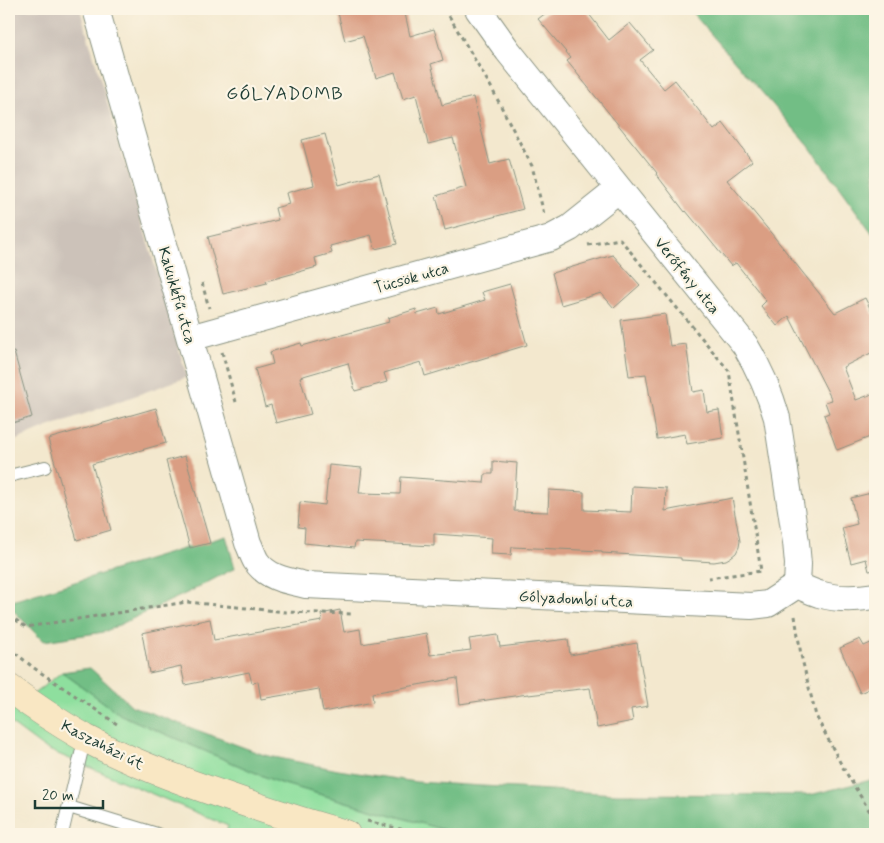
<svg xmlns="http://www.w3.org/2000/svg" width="884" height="843" font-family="Mynerve,sans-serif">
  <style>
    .industrial { fill: #ccc2b9 }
    .green { fill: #8edf9e; stroke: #568e69 }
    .forest { fill: #72be85; stroke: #487e5c }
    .building { fill: #da9e83 }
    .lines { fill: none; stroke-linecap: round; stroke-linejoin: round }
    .lane-casing { stroke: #899281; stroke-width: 14 }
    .street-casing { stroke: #899281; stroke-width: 28 }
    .secondary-casing { stroke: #899281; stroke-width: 29 }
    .path { stroke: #899281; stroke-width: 3; stroke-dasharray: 4 4; stroke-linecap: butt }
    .lane { stroke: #fff; stroke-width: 12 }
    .street { stroke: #fff; stroke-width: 26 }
    .secondary { stroke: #f9e7c3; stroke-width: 28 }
    .labels { text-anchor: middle; stroke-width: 4.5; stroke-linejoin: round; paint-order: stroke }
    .street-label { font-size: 16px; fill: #1f3d34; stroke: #fcf5e5 }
    .neighbourhood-label { font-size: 18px; letter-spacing: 1px; fill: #1f3d34; stroke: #fcf5e5 }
  </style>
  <rect width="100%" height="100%" fill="#fcf5e5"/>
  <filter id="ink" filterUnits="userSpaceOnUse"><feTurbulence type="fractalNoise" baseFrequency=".02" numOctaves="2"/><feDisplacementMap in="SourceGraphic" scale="10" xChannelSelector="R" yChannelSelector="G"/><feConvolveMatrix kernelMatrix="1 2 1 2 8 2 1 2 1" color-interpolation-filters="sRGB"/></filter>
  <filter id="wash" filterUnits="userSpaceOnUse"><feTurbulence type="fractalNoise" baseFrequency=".0096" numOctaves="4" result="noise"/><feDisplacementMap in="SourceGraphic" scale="20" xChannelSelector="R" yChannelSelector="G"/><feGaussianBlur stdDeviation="1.12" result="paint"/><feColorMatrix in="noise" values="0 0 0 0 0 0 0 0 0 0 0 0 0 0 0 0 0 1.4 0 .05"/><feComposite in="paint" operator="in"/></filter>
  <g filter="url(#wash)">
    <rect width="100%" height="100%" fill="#f3e8ce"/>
    <path class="industrial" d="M9,9H80L187,377L48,427L9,443Z"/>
    <path class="green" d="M62,672L121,715L277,782L458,834H226L228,826L44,748L9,722V713Z"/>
    <path class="forest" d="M689,9H875V237L809,146Z
      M226,536L235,568L189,592L104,632L43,641L9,606V602Z
      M90,668L132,706L264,755L338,770L416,782L616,794L810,795L875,779V834H458L277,782L121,715L62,672Z"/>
    <g id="blocks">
      <path class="building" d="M337,9H404L410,36L434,29L443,60L431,64L442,105L473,97L490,164L509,159L523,209L445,230L436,196L466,187L453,138L428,144L416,95L403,99L395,72L376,78L363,36L345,41Z
        M551,9H585L609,40L630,23L653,50L640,60L664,89L675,80L714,130L723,123L752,161L727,180L771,233L835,313L865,298L875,318V351L843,367L856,400L875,393V435L837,450L824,415L829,413L825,402L832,400L789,316L777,326L761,306L766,301L736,263L731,266L686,211L685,212L656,174L657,173L567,61L571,58L538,19Z
        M325,134L339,185L379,174L397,244L375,249L371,235L330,246L332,253L315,258L317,267L266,281L267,283L223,294L208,237L278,220L275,208L289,204L286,193L314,185L302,140Z
        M613,255L640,285L614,308L601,293L561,305L552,273Z
        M510,284L527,345L425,376L421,362L384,373L387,382L355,391L348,363L300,377L311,414L276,423L271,405L265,407L255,369L273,364L270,352L301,343L302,346L389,322L388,318L416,309L417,314L438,308L439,314L485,300L482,292Z
        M665,314L670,346L686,344L693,392L704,390L707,412L719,410L723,438L687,444L685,434L657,439L646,374L629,376L621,320Z
        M14,352L32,417L9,424V353Z
        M156,408L166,443L92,464L111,530L77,540L48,439Z
        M185,456L210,543L190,548L166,461Z
        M493,461L517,463L514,511L548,512L549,490L584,492V510L631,512L632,486L666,488L665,511L732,498L740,541L739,547L736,553L731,557L726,560L714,562L681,560V558L602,553V551L512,547L511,555L491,554L492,538L434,534V546L355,542L354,548L304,543L305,528L298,527L300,502L325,505L329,465L362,468L359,493L400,494L401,477L484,483L485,474H493Z
        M875,492V570L869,571L866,559L851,563L842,528L857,524L851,498Z
        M340,610L344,632L360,629L362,644L426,633L430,655L471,650L469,639L498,635L500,647L568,639L570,655L637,643L648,706L631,709L633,721L597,728L590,688L528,695V694L460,704L457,678L372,693L373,702L323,712L319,689L261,699L258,682L252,683L249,672L185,685L181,666L149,673L142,633L210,619L214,640L322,621L321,614Z
        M860,639L864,646L875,641V686L860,693L840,648Z"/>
    </g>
  </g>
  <g filter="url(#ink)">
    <use href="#blocks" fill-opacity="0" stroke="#899281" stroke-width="1"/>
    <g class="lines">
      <defs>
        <path id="lane" d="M9,476L45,467
          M69,807L157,834
          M62,834L85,737"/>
        <path id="street" d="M96,9L248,543C251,549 253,556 256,561C267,578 288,581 306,585L751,606L768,604L797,585C804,588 812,592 819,594C838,600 857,599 875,596
          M478,9L508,51L745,345C760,370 769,390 777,418L796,542L798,564L797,585
          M190,338L551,238L570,228L619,189"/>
        <path id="secondary" d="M9,688C33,706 59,723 85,738C130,762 178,780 226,796C266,810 305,823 346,834"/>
      </defs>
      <use href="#lane" class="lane-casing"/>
      <use href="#street" class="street-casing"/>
      <use href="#secondary" class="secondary-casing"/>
      <path class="path" d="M445,9L491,87L532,166L544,214
        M588,245L620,239L729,371L761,571L709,578
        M202,283L209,308
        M222,352L236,402
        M9,615L26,627L187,602L286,612L352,614
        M795,616L801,655L816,716L842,766L875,820
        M9,648L34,668L117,724
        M367,821L421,834"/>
      <use href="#lane" class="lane"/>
      <use href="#street" class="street"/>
      <use href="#secondary" class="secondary"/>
    </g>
  </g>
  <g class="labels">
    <g class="street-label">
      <text transform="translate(688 275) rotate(51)" y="6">Verőfény utca</text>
      <text transform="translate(411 277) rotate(-16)" y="6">Tücsök utca</text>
      <text transform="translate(178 295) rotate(74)" y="6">Kakukkfű utca</text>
      <text transform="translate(576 598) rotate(3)" y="6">Gólyadombi utca</text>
      <text transform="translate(103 744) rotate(27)" y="6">Kaszaházi út</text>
    </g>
    <g class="neighbourhood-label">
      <text x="285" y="99">GÓLYADOMB</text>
    </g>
  </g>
  <rect width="884" height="843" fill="none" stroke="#fcf5e5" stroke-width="30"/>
  <path d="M35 800v8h68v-8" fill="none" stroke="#1f3d34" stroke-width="2.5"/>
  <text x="42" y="800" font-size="15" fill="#1f3d34" stroke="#fcf5e5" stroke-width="4" paint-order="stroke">20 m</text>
</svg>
